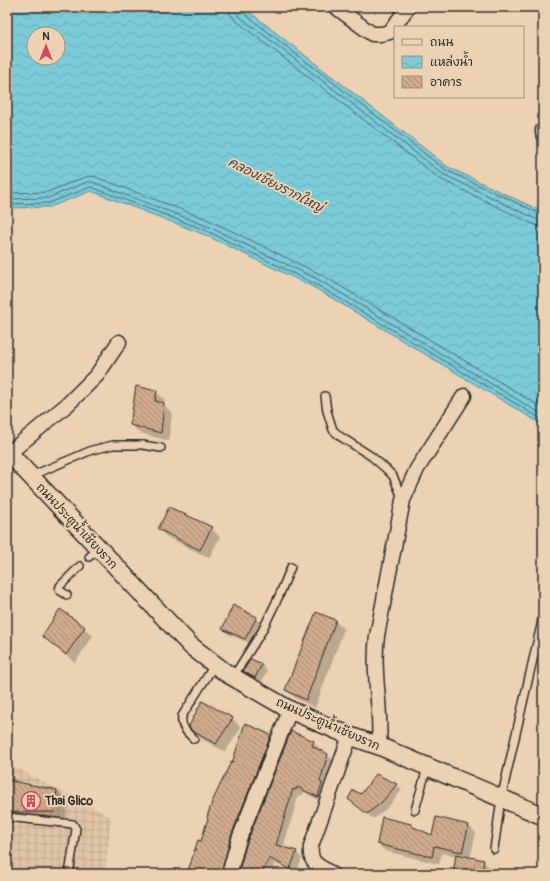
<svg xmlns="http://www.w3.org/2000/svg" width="550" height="881" font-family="Pangolin,'Playpen Sans Thai',sans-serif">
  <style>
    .industrial { fill: url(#industrial-grid) }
    .water { fill: url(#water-waves); stroke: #5c8b93; fill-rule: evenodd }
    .shadow { fill: #0003 }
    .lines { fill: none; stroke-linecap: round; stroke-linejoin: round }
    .shore { stroke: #4b6b71; stroke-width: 1 }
    .building { fill: url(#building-back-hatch); stroke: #2b2b2b }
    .service-casing { stroke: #2b2b2b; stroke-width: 10 }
    .minor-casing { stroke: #2b2b2b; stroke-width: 17 }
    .tertiary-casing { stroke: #2b2b2b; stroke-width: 20 }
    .service { stroke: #ecd2b3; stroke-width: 7 }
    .minor { stroke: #ecd2b3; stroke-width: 14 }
    .tertiary { stroke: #ecd2b3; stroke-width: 17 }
    .labels { text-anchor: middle; stroke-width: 4; stroke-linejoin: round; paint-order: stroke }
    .street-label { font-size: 12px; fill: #2b2b2b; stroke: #ecd2b3 }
    .poi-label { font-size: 12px; font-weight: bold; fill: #2b2b2b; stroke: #ecd2b3; text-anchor: start }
    .water-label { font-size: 13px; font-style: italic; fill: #374345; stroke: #ecd2b3 }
  </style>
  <defs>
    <pattern id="industrial-grid" width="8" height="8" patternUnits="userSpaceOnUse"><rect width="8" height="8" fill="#e0c3a5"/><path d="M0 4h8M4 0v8" fill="none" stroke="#c0a88e"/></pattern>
    <pattern id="water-waves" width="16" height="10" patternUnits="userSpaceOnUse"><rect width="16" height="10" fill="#7ccbd9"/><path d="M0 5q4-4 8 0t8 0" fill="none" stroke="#6baeba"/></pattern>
    <pattern id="building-back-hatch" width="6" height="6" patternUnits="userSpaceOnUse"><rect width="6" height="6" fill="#d0ab8c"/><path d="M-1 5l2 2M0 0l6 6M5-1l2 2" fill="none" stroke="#a98b73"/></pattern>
  </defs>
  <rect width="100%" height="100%" fill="#ecd2b3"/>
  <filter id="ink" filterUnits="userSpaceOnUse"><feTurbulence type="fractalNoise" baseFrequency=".025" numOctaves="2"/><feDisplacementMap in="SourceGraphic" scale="8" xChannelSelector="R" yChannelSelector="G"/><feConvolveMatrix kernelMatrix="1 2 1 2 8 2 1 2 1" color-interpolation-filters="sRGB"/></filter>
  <g filter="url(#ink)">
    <path class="industrial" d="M7,763L111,817L105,874H7Z"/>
    <path class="water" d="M7,7H243L448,167L543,212V425L315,288L203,234L91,191L50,207L7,208ZM34,34H58V58H34Z"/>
    <path class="shadow" d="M156,392L165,400L164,405L172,413L169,441L140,433L131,425Z
      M211,528L220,537L209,558L167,537L159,529Z
      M256,618L262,623L251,644L228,634L223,629Z
      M335,621L344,629L315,708L295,698L286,689Z
      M84,628L93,636L75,663L43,635Z
      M251,660L262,665L267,671L261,683L250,677L244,671Z
      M203,702L233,719L241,728L225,752L202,739L193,730Z
      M270,736L277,742L228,874H188L233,765Z
      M313,742L319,748L318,750L327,755L334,761L324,803L304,792L302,796L299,794L283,848L296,852L302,858L296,874L275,863L270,874H239Z
      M7,772L19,783L57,790L68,802L65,822H7Z
      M396,785L402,790L387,808L375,818H372L349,799Z
      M411,825L415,829L433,836L468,825L476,833L470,858L483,861L489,867L488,874H454L457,856L442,853L439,864L385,851L378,844Z"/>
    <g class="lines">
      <path class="shore" d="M229,7L230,14L235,20L440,179L535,225L543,227
        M235,7L236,12L239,16L443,174L538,220L543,221
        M240,7L242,12L446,170L543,215
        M7,193L47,192L85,177L93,176L209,220L322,275L543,408
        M7,199L48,198L87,182H92L207,226L319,280L543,415
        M7,204L49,203L91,187L205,230L317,285L543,420"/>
    </g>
    <path class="building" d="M136,386L157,391L155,401L164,403L161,433L130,425Z
      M169,507L212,527L200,550L158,529Z
      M233,605L257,617L245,639L222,629Z
      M60,609L85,627L66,655L42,636Z
      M316,612L336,620L306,700L285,690Z
      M251,659L262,664L255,678L243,671Z
      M202,701L233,718L216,744L192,731L189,726Z
      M245,723L271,735L231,836L221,874H187L198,840L201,841L208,818L207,817L212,802L231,762L232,763Z
      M291,731L314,741L312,746L328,754L320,781L322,783L318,797L297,787L296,790L293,789L276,845L297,851L290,869L269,858L262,874H238L247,842Z
      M376,774L397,784L382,802L367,814L348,799L353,790L361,794Z
      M7,780L57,790L54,812H7Z
      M382,817L411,824V826L432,835L436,817L469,825L462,852L434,846L432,857L377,844Z
      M456,854L484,860L482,874H453Z"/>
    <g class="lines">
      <defs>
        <path id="service" d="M325,396L327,411L333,430L341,437L371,456L385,468L393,476L403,500
          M31,476L92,450L113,445H143L161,448
          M89,557L98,549
          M67,595L59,590L60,586L80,566
          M233,677L262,631L279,596L291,567
          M194,739C187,733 180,726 182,716L215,664
          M415,810L427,768
          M7,817L73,824L76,829L69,874
          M494,849L501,799L543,616"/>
        <path id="minor" d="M336,7L372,34H381L390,32L408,7
          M543,130V133
          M9,453L68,404L97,375L119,342
          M379,746C382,709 372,673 377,636L403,500L417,469L464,396
          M229,874L239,839L290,710
          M332,874C318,865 309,864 311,846L350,736"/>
        <path id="tertiary" d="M7,451L191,646L226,673L290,710L350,736L379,746L543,816"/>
      </defs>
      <use href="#service" class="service-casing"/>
      <use href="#minor" class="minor-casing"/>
      <use href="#tertiary" class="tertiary-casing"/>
      <use href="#service" class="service"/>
      <use href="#minor" class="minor"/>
      <use href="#tertiary" class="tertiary"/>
    </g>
  </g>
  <defs>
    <symbol id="building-ring" viewBox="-11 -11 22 22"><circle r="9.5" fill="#ecd2b3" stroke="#d1495b" stroke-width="1.5"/><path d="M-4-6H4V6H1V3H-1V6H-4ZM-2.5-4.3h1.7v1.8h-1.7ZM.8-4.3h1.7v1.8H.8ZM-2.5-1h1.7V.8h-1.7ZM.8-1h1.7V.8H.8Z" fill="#d1495b"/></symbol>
  </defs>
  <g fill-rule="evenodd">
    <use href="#building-ring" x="20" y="790" width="22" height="22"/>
  </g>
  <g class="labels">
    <g class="street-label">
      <text transform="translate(77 526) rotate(47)" y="4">ถนนประตูน้ำเชียงราก</text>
      <text transform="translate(328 724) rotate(24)" y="4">ถนนประตูน้ำเชียงราก</text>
    </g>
    <g class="poi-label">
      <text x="45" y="805">Thai Glico</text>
    </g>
    <g class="water-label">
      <text transform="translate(276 184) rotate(27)" y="5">คลองเชียงรากใหญ่</text>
    </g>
  </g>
  <rect width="550" height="881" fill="none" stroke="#ecd2b3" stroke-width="24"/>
  <rect x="12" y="12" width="526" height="857" fill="none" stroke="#2b2b2b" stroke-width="1.5" filter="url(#ink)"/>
  <rect x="394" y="26" width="130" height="72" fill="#ecd2b3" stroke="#9f8f7d"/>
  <rect x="402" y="39" width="20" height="6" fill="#ecd2b3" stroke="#9f8f7d"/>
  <text x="430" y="46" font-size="12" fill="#2b2b2b">ถนน</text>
  <rect x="402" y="56" width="20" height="12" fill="url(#water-waves)" stroke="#9f8f7d"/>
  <text x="430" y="66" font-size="12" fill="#2b2b2b">แหล่งน้ำ</text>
  <rect x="402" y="76" width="20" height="12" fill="url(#building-back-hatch)" stroke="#9f8f7d"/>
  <text x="430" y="86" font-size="12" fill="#2b2b2b">อาคาร</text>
  <g transform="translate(46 46)"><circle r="19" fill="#ecd2b3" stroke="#9f8f7d"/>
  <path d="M0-3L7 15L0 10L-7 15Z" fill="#d1495b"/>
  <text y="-6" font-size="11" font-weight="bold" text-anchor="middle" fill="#2b2b2b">N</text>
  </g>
</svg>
